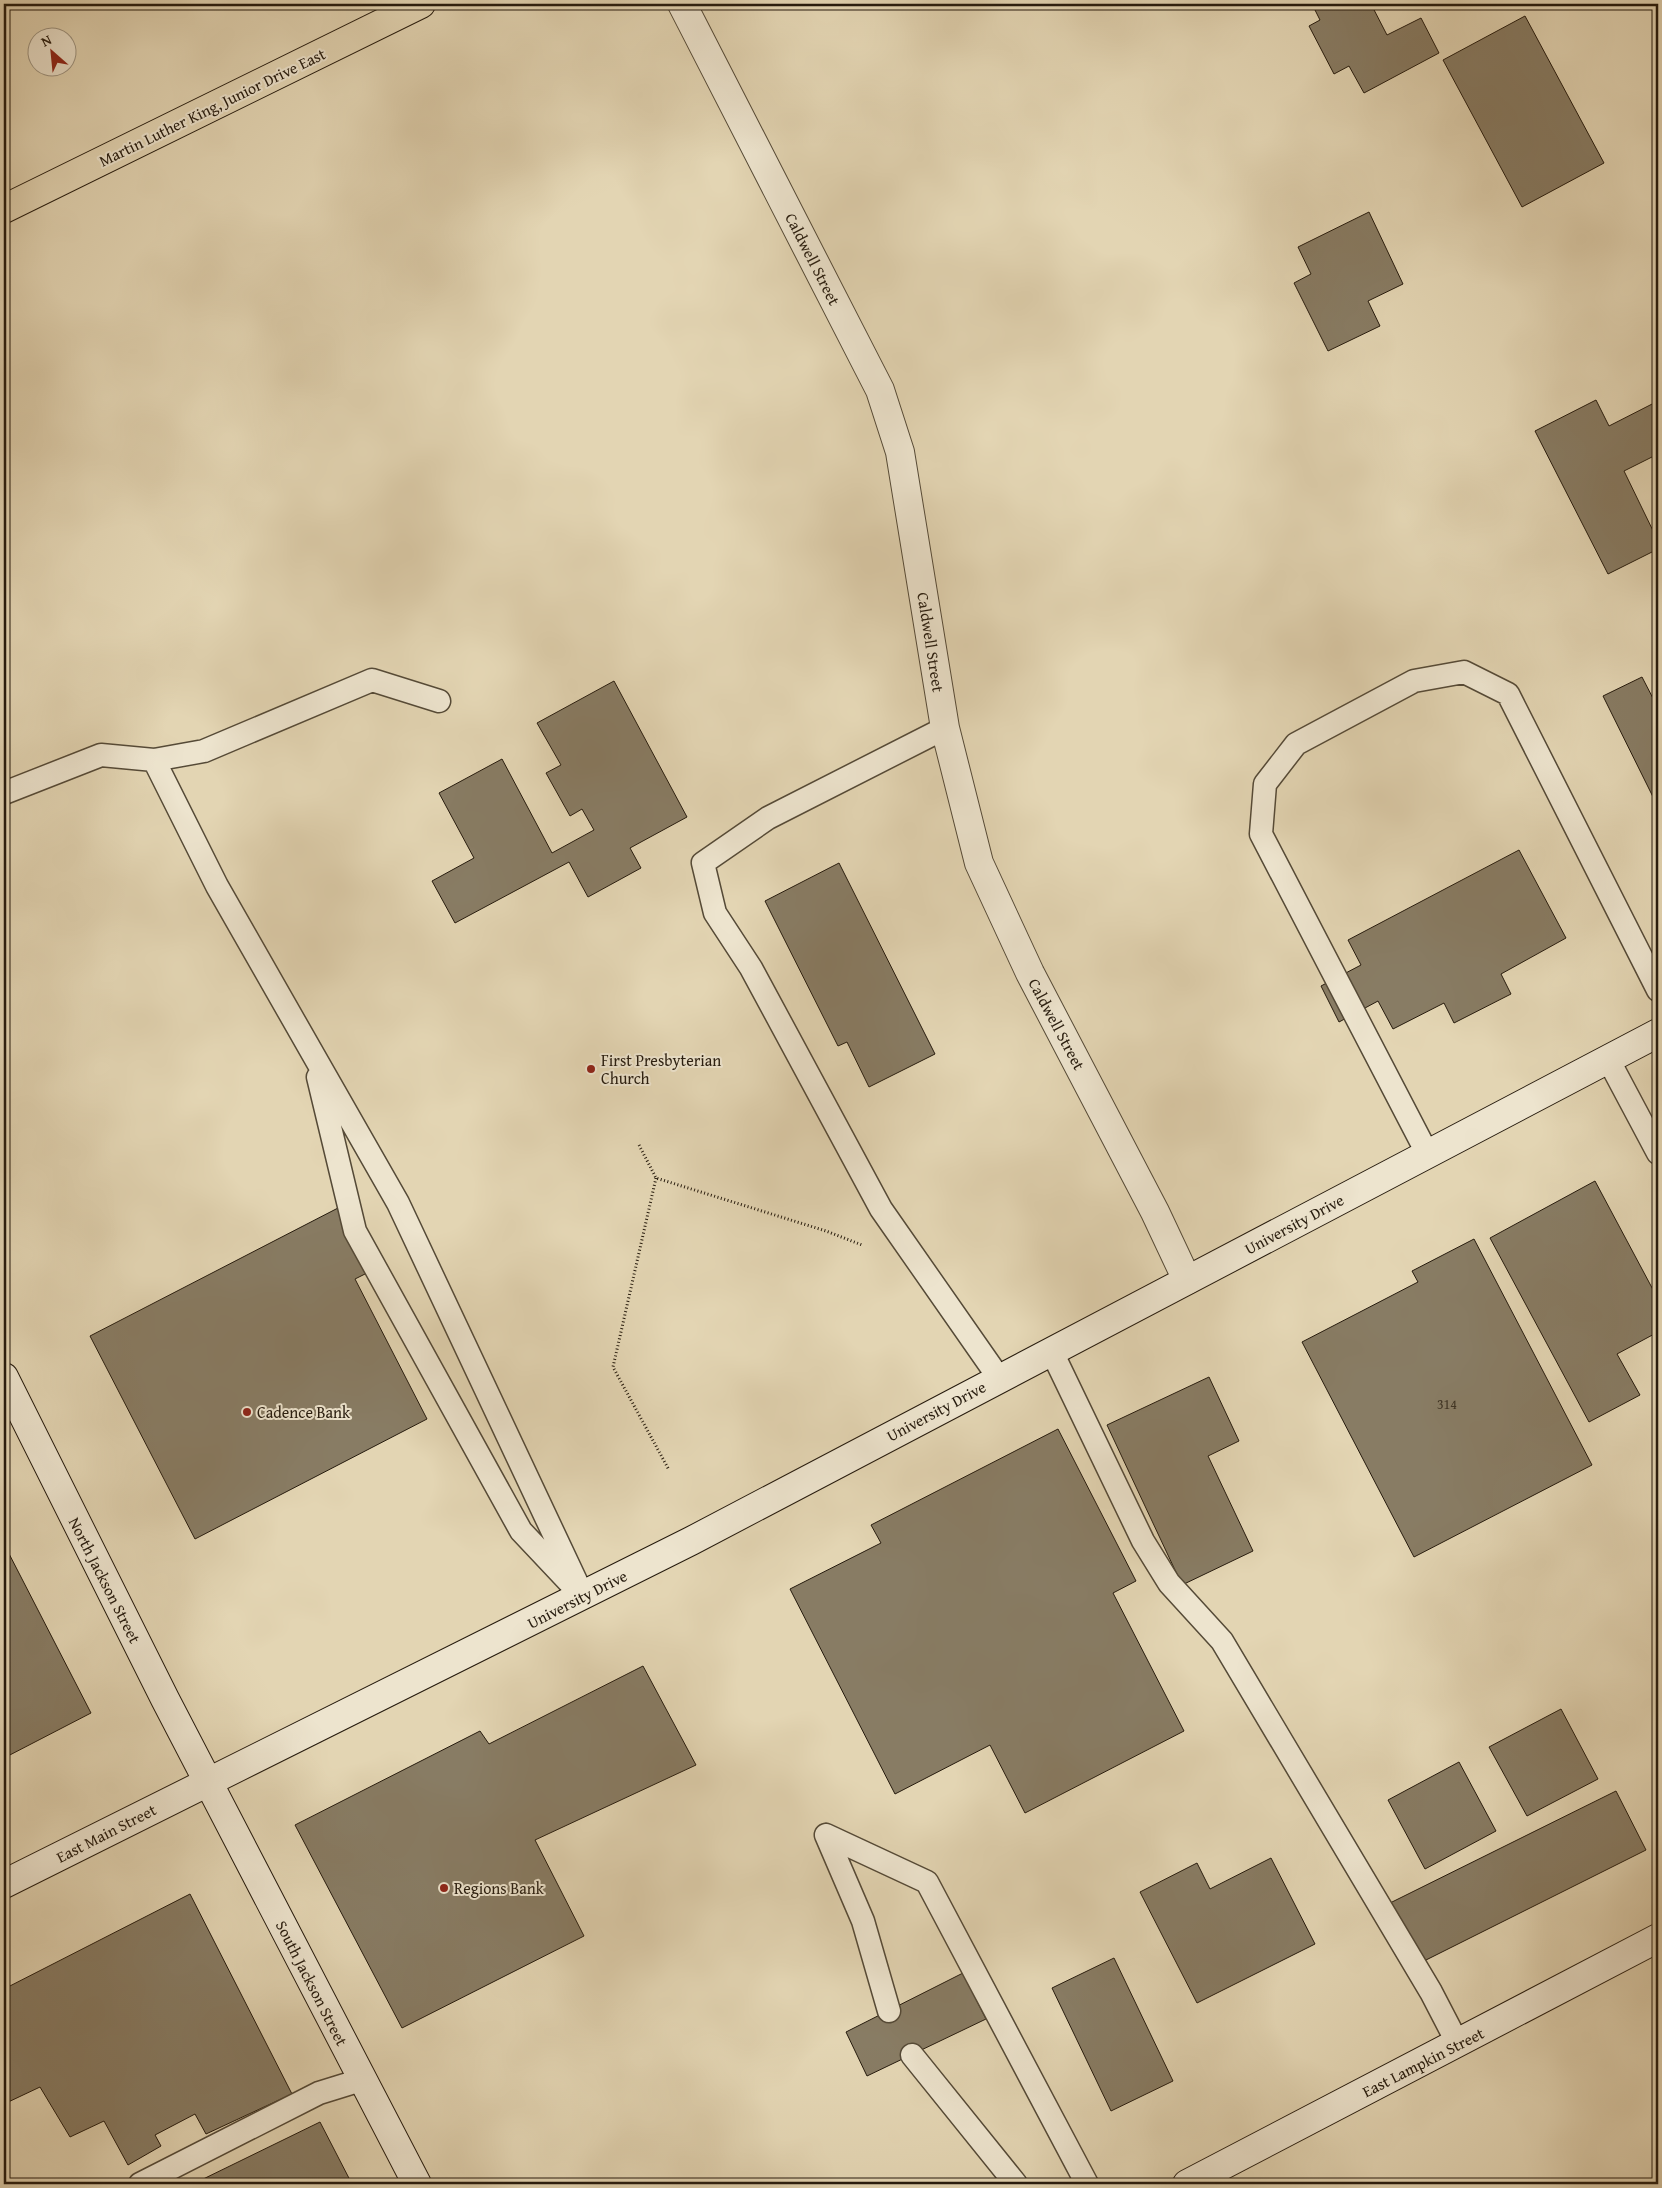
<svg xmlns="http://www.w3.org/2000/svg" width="1662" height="2188" font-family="'Gentium Book Plus',serif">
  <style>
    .building { fill: #887c64; stroke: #261b0e }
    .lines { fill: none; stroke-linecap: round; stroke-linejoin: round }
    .lane-casing { stroke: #554a37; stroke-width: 25 }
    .street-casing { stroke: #554a37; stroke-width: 30 }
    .secondary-casing { stroke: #261b0e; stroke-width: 30 }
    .primary-casing { stroke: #261b0e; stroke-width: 30 }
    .path { stroke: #261b0e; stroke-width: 3; stroke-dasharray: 1 2.5; stroke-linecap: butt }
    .lane { stroke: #ede4ce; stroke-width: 22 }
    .street { stroke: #ede4ce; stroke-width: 28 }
    .secondary { stroke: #ede4ce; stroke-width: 28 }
    .primary { stroke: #e3d5b3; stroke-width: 28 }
    .poi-dot { fill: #8f2418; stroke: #ede4ce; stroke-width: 2 }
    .labels { text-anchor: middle; stroke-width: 4; stroke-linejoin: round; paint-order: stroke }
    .number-label { font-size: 14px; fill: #3e3324 }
    .street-label { font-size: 16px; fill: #261b0e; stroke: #ede4ce }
    .poi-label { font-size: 16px; fill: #261b0e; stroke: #ede4ce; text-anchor: start }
  </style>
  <rect width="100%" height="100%" fill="#e3d5b3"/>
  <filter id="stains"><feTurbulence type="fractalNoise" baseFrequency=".004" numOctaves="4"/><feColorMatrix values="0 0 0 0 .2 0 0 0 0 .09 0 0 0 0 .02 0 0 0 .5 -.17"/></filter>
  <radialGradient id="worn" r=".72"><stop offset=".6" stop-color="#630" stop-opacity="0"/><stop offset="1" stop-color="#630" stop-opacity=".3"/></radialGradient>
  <path class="building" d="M1312,4H1371L1387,35L1421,18L1439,53L1364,93L1349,66L1334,74L1309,26L1320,20Z
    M1525,16L1604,163L1522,207L1443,60Z
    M1369,212L1403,284L1368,301L1380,326L1328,351L1294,283L1311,274L1298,247Z
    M1596,400L1609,426L1658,401V454L1624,471L1658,541V549L1608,574L1535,431Z
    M1642,677L1658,708V807L1603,696Z
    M614,681L687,817L630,848L641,868L588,897L569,862L455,923L432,881L474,858L439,793L502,759L552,853L594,830L582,809L570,816L546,773L561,765L537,723Z
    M1519,850L1566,938L1501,974L1511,994L1454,1023L1444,1003L1393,1029L1378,1001L1339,1022L1321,986L1361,965L1348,940Z
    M839,863L935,1054L869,1087L847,1042L838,1046L765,901Z
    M1595,1181L1658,1299V1332L1617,1354L1640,1395L1589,1422L1490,1238Z
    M338,1208L371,1271L355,1279L427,1419L195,1539L90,1336Z
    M1474,1239L1592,1465L1414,1557L1302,1342L1418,1282L1412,1271Z
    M1209,1377L1239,1441L1208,1456L1253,1551L1182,1585L1107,1425Z
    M1058,1429L1136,1581L1113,1593L1184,1731L1025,1813L990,1745L895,1794L790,1589L881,1543L871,1525Z
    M4,1544L91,1713L4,1758Z
    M643,1666L696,1765L535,1840L584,1936L402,2028L295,1825L480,1731L489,1744Z
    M1561,1709L1598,1779L1527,1816L1489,1747Z
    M1459,1762L1496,1831L1425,1869L1388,1800Z
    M1616,1791L1646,1850L1418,1964L1388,1904Z
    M1271,1858L1315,1944L1197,2003L1140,1892L1197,1863L1210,1889Z
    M190,1894L292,2094L206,2134L195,2114L155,2135L161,2146L128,2165L104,2121L70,2137L40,2087L4,2104V1989Z
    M1114,1958L1173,2081L1111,2111L1052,1988Z
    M963,1973L986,2019L867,2076L846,2032Z
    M320,2122L352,2184H193Z"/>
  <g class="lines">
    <defs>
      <path id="lane" d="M945,728L768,818L703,863L715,913L751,968L881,1209L999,1378
        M154,760L204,751L372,680L439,701
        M4,793L101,755L154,760L217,886L398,1203L583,1596
        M1608,1059L1658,1153
        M318,1077L355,1231L521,1531L570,1583
        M1427,1153L1261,834L1265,784L1296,744L1414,681L1464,672L1508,694L1658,990
        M1051,1350L1143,1541L1169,1583L1222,1641L1431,1992L1458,2044
        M826,1835L927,1882L1087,2184
        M826,1835L863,1921L889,2011
        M912,2055L1016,2184
        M140,2184L319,2093L361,2080"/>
      <path id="street" d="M682,4L880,390L900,452L945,728L979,863L1030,973L1155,1212L1187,1280"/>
      <path id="secondary" d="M4,1377L165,1699L417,2184
        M4,1884L691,1541L1658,1033
        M1187,2184L1658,1938"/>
      <path id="primary" d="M4,209L421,4"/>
    </defs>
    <use href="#lane" class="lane-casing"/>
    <use href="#street" class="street-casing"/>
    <use href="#secondary" class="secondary-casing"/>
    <use href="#primary" class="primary-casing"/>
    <path class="path" d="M639,1145L656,1178L826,1231L862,1245
      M656,1178L613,1367L669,1470"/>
    <use href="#lane" class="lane"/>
    <use href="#street" class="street"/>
    <use href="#secondary" class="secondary"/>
    <use href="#primary" class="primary"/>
  </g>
  <g class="poi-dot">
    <circle cx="591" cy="1069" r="5"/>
    <circle cx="247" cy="1412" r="5"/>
    <circle cx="444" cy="1888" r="5"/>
  </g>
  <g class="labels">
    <g class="number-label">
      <text x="1447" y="1409">314</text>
    </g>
    <g class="street-label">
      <text transform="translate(212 107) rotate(-26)" y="6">Martin Luther King, Junior Drive East</text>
      <text transform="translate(813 259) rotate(63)" y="6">Caldwell Street</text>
      <text transform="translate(931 642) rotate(81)" y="6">Caldwell Street</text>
      <text transform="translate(1057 1024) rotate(62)" y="6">Caldwell Street</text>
      <text transform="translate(1294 1224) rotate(-28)" y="6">University Drive</text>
      <text transform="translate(936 1411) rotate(-28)" y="6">University Drive</text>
      <text transform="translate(105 1580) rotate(63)" y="6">North Jackson Street</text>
      <text transform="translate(577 1599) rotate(-27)" y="6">University Drive</text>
      <text transform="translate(106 1833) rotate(-27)" y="6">East Main Street</text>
      <text transform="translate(312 1983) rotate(63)" y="6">South Jackson Street</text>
      <text transform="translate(1423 2062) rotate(-27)" y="6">East Lampkin Street</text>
    </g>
    <g class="poi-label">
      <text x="601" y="1066">First Presbyterian<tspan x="601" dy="18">Church</tspan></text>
      <text x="257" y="1418">Cadence Bank</text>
      <text x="454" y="1894">Regions Bank</text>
    </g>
  </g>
  <rect width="1662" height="2188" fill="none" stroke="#e3d5b3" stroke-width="20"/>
  <rect x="5" y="5" width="1652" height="2178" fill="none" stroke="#261b0e" stroke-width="2.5"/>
  <rect x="10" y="10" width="1642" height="2168" fill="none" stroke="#261b0e"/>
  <g transform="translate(52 52) rotate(333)"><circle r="24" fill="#ede4ce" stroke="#9d9481"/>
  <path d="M0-4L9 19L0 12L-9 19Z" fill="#8f2418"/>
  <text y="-8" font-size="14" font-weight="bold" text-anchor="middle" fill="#261b0e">N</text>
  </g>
  <rect width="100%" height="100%" filter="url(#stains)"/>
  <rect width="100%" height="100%" fill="url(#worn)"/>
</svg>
